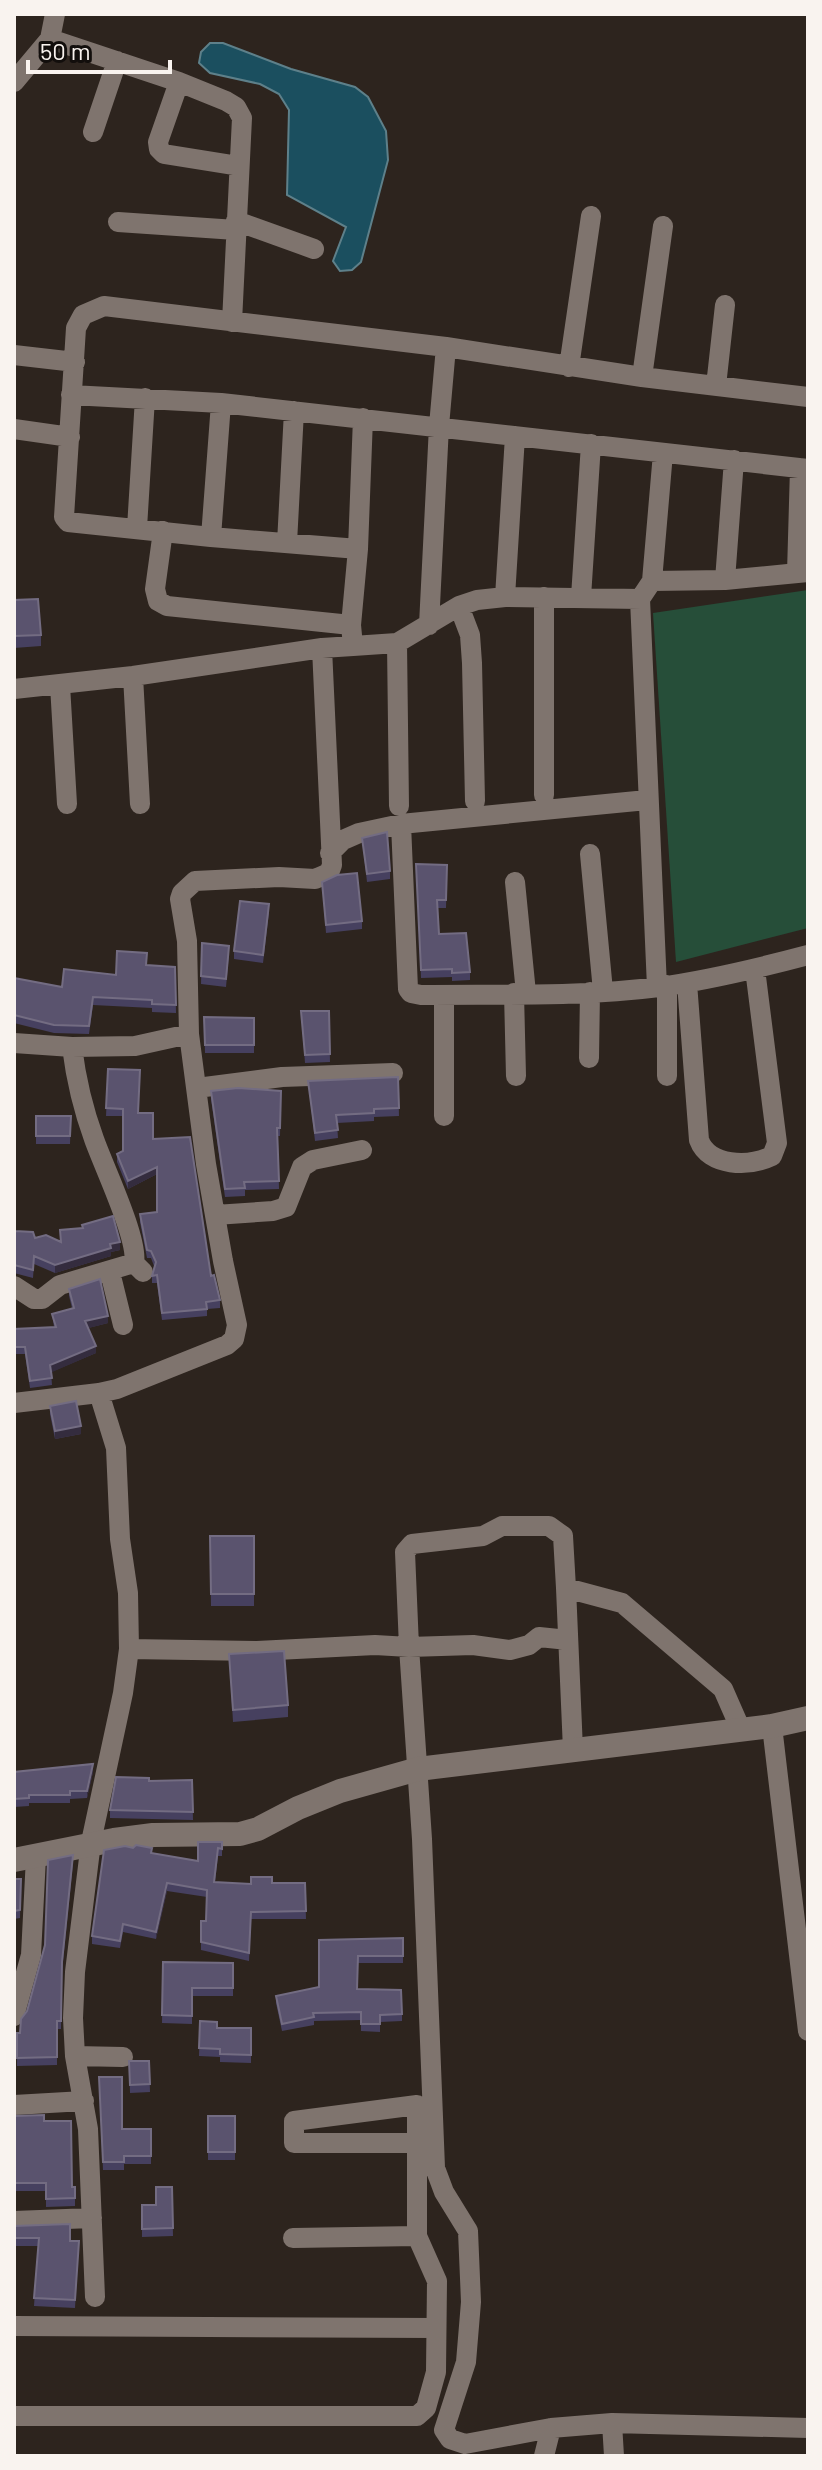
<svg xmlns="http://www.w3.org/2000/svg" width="822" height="2470" font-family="Barlow,sans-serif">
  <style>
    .green { fill: #264e39 }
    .water { fill: #1b4f5f; stroke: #5e808a; stroke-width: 2 }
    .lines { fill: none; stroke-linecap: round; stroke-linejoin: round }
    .minor { stroke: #7f746e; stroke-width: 20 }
    .tertiary { stroke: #7f746e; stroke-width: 24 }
    .wall { fill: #46405f }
    .shaded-wall { fill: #342c3e }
    .building { fill: #5a536e; stroke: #736c82; stroke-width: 2 }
  </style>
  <rect width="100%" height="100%" fill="#2d241e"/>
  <path class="green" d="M808,590V928L676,962L653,613Z"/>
  <path class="water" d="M210,43H223L291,69L355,87L368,97L386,131L388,160L361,262L352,270L340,271L333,261L346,227L287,195L289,110L279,94L260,84L210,73L199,63L201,52Z"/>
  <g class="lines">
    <path class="minor" d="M50,39L179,82L226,101L236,107L242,118L232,322
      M14,82L50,39L55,14
      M179,82L158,142L159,149L164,154L239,166
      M93,132L117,61
      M236,221L314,249
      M118,222L236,230
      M14,355L75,362
      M569,367L591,216
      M642,377L663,226
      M716,386L725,305
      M71,395L221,403L808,469
      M363,418L358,549L351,625L353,646L397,643L459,606L477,600L505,597L640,599
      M14,429L70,437
      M137,528L145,398
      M163,531L155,589L158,601L167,606L351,625
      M211,537L221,403
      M287,543L294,411
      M358,549L211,537L68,522L64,517L76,328L83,315L104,306L446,347L642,377L808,397
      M797,573L800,468
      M725,580L734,460
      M652,581L663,453
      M505,597L515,436
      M544,597V795
      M581,597L591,444
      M459,606L470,635L472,663L475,801
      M429,625L439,426L446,347
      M397,643L399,806
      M133,676L140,804
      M60,685L67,804
      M14,689L133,676L322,648L353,646
      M401,824L408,989L411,993L421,995C500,994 581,997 659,987C709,980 759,968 808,955
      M330,853L343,840L359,833L401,824L647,800
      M590,854L603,991
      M515,882L526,993
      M687,983L699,1140C709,1167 749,1167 772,1156L777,1143L755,969
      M667,985V1076
      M657,987L640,599L652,581L725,580L808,572
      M514,993L516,1076
      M444,995V1116
      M14,1043L72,1047L135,1046L189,1034
      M72,1047C76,1079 83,1109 94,1139C103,1165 139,1240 134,1263L143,1272
      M589,1058L590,992
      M197,1088L282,1077L393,1073
      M215,1215L273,1211L286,1207L302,1167L313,1160L362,1150
      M110,1272L123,1325
      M14,1286L34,1299H42L60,1285L134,1263
      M14,1403L99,1393L117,1389L227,1345L234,1339L237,1325L223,1261L206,1164L189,1034L187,941L180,899L182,893L195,881L279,877L315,879L329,873L332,865L322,648
      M566,1588L563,1536L549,1526H502L483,1536L412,1544L405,1552L409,1647L473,1645L510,1650L529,1645L539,1637L568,1640
      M129,1649L257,1651L375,1645L409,1647L422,1839L435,2168L444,2192L468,2231L471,2302L466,2362L444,2430L450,2439L465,2444L551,2428L612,2423L614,2456
      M772,1726L808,2031
      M573,1750L566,1588L622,1603L723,1689L741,1730
      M14,2016L31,1955L36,1857
      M75,2056L123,2057
      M14,2105L84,2101
      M14,2221L92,2218
      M293,2238L417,2236
      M95,2297L88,2129L75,2056L73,2018L75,1972L91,1842L123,1693L129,1649L128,1593L120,1539L116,1448L99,1393
      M14,2326L436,2328
      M14,2416H417L426,2408L436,2372L437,2281L417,2236V2105L294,2121V2143H417
      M612,2423L808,2428
      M544,2456L551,2428"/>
    <path class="tertiary" d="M14,1860L114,1840L153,1835L240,1834L258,1829L298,1808L340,1791L418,1769L772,1726L808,1718"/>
  </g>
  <path class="wall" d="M14,600L41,635V646L14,648Z
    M362,838L390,871V879L367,882Z
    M416,864L447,865L446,908H437L439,934L470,972V980L452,981V977L421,978Z
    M322,882L362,921V929L326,933Z
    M269,912L263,963L234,959V951Z
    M202,943L229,954L226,987L201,984Z
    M146,965L175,967L176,1013L152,1012V1008L93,1005L89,1034L54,1033L14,1023V978L62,987L116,975Z
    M301,1011H329L330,1062L305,1063Z
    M204,1017L254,1018V1053H205Z
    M108,1069L138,1113L153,1139L211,1276L220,1300V1308L207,1309V1316L162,1320L157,1283H152V1276L154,1266L151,1258H147L140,1222V1214L157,1212V1174L128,1189L117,1162V1154L123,1151V1116H106Z
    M398,1077L399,1116L374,1117V1121L337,1123L338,1138L315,1141L308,1081Z
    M211,1091H281L280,1136H278L279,1189L245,1190V1196L225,1197L211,1099Z
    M36,1116H71L70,1144H36Z
    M82,1225L120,1250L111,1252V1256L55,1273L34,1264L33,1278L14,1273V1226L15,1231L35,1238L60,1241V1230L82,1228Z
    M69,1289L108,1323L88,1328L96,1353L51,1372L52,1385L30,1388L25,1354H14V1329L54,1327L52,1314L72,1308L69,1296Z
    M50,1406L81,1434L55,1439L50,1414Z
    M210,1536H254V1606H211Z
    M229,1654L288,1705V1717L233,1722Z
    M14,1772H93L87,1798L70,1799V1803H29V1806L14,1807Z
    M192,1780L193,1820L110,1818V1810Z
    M222,1842V1856H218L215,1882L251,1884L305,1883L306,1919H251L249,1961L201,1950V1921H206L207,1897L167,1891L156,1939L123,1932L120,1948L92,1944V1936L152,1854L198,1861Z
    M73,1863L62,1971L61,2029H57V2065L17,2066V2033H20Z
    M14,1879H21L20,1918L14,1919Z
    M403,1938V1963H358V1989L402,2014V2021L380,2022V2032L361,2031V2020L314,2021V2025L282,2031L276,2003V1996L319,1987V1940Z
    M163,1962L233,1963V1996H192V2024L162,2023Z
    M200,2021L217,2028H251V2063L220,2062V2057L199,2056Z
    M129,2061H149L150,2092L130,2093Z
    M99,2077L122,2129H151V2164H124V2170H103Z
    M14,2116L44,2121L72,2187H75V2206L46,2207V2191H14Z
    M208,2116H235V2160H208Z
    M172,2187L173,2236L142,2237V2205H156Z
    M14,2226L70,2241H79L75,2308L34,2306L38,2246H14Z"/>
  <path class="shaded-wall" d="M157,1167V1174L128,1189V1181Z
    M120,1242V1250L111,1252V1256L55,1273V1265Z
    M108,1316V1323L85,1329V1321Z
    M96,1346V1353L50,1373V1365Z
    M81,1426V1434L55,1439V1431Z
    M93,1764V1772L87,1798V1791Z
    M73,1855L62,1971L61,2029L62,1962Z
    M167,1883V1891L156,1939V1932Z"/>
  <path class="building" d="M38,599L41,635L14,636V600Z
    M387,832L390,871L367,874L362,838Z
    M416,864L447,865L446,900H437L439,934L466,933L470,972L452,973V969L421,970Z
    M357,873L362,921L326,925L322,882L337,875Z
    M240,901L269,904L263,955L234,951Z
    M202,943L229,946L226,979L201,976Z
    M117,951L147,953L146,965L175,967L176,1005L152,1004V1000L93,997L89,1026L54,1025L14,1015V978L62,987L64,969L116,975Z
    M301,1011H329L330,1054L305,1055Z
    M204,1017L254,1018V1045H205Z
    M108,1069L140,1070L138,1113H153V1139L190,1137L211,1276L214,1275L220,1300L206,1302L207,1309L162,1313L157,1275L152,1276L156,1262L151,1251L147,1250L140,1214L157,1212V1167L128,1181L117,1154L123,1151V1109L106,1108Z
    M398,1077L399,1108L374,1109V1113L336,1115L338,1130L315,1133L308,1081Z
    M238,1088L281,1091L280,1128H277L279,1181L244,1182L245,1188L225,1189L211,1091Z
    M36,1116H71L70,1136H36Z
    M113,1216L120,1242L110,1244L111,1248L55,1265L34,1256L33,1270L14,1265V1226L15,1231L33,1232L35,1238L46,1235L61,1242L60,1230L83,1228L82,1225Z
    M100,1279L108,1316L85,1321L96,1346L50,1365L52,1378L30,1381L25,1347H14V1329L56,1327L52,1314L74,1308L69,1289Z
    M76,1401L81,1426L55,1431L50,1406Z
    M210,1536H254V1594H211Z
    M284,1651L288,1705L233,1710L229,1654Z
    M93,1764L87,1791H70V1795H29V1798L14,1799V1772Z
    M116,1777L149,1778V1781L192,1780L193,1812L110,1810Z
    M198,1842H222V1849L218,1848L214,1882L251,1884V1877H272V1883H305L306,1911L251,1912L249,1953L201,1942V1921H206L207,1890L167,1883L156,1932L123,1924L120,1941L92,1936L104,1850L125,1846L133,1848L136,1845L152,1848L151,1853L198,1861Z
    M73,1855L62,1962L61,2021H57V2057L17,2058V2033H20L21,2019L27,2011L45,1945L48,1860Z
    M14,1879H21L20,1910L14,1911Z
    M403,1938V1956H358L357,1989L401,1990L402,2014L380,2015V2024H361V2012L313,2013L314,2017L282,2024L276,1996L319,1987V1940Z
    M163,1962L233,1963V1988H192V2016L162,2015Z
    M200,2021L217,2022V2028H251V2055L220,2054V2049L199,2048Z
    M129,2061H149L150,2084L130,2085Z
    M99,2077H122V2129H151V2156H124V2162H103Z
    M44,2115V2121H71L72,2187H75V2198L46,2199V2183H14V2116Z
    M208,2116H235V2152H208Z
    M156,2187H172L173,2228L142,2229V2205H156Z
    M70,2224V2241H79L75,2300L34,2298L39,2238H14V2226Z"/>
  <rect width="822" height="2470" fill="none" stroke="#f9f3ef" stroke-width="32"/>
  <path d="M28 60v12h142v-12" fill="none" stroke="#f9f3ef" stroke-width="4"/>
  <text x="40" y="60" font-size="24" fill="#f9f3ef" stroke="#120e0c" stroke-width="6" paint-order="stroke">50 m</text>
</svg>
